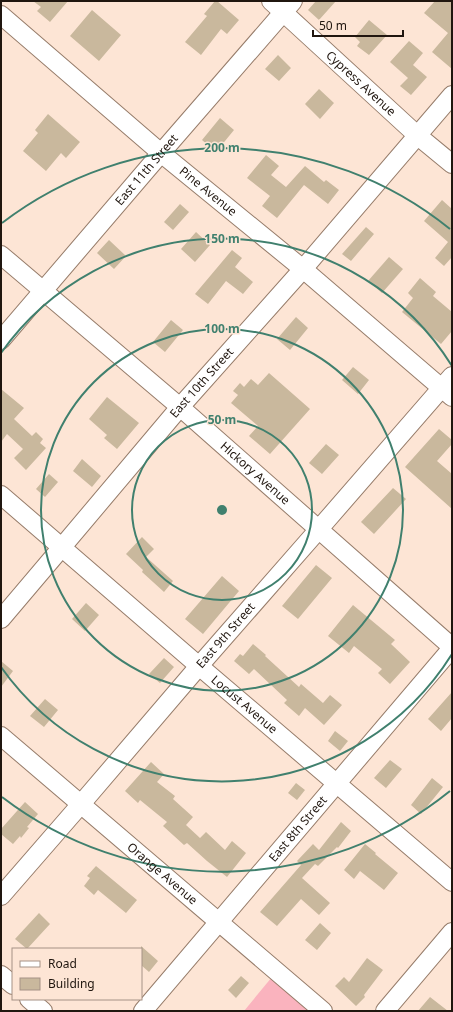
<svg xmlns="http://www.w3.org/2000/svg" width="453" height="1012" font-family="'Noto Sans',sans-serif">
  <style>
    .green { fill: #fab3be }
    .building { fill: #c9b89d }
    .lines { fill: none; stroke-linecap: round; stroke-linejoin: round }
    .minor-casing { stroke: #967c6a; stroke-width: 20 }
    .minor { stroke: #fff; stroke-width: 18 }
    .ring { fill: none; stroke: #40806e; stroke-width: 2 }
    .labels { text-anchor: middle; stroke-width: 3; stroke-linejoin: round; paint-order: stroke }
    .street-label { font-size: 12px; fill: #20160f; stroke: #fde5d5 }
    .centre { fill: #40806e; stroke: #fde5d5; stroke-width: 2 }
    .ring-label { font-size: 12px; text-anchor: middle; font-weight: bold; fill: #40806e; stroke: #fde5d5; stroke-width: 3; stroke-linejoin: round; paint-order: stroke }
  </style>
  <rect width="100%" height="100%" fill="#fde5d5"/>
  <path class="green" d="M272,977L311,1011H244Z"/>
  <path class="building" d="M33,1H68L50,22L37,11L41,7Z
    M215,1H217L239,20L227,34L221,29L201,55L185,42L207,16L204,14Z
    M316,1H336L319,20L308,10Z
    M435,1H452V69L432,52L448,33L424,13Z
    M92,10L121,35L99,61L70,36Z
    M369,20L387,35L369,55L357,46L360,42L355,37Z
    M409,41L423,53L413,65L427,77L411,95L400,86L408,78L390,62Z
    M278,55L291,68L279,81L265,69Z
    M319,89L334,103L320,119L305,104Z
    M48,114L80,142L66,158L61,153L46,171L23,151L38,133L35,130Z
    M220,118L234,130L216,152L202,140Z
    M266,155L279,166L271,175L286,187L305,166L324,182L326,180L339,190L328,204L304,185L277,218L262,206L270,196L247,178Z
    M442,200L452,209V257L444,266L435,258L448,242L424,221Z
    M180,204L189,212L173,230L164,222Z
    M366,227L374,234L351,261L342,254Z
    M196,232L210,245L195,262L181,249Z
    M109,240L126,256L114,269L97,253Z
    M232,250L242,258L235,267L253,282L243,294L226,281L208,304L195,294Z
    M389,257L403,269L382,293L368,281Z
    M420,278L436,292L433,296L452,312V331L441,344L402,312L413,298L408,293Z
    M296,317L308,328L290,350L277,339Z
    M171,320L183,330L165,352L153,342Z
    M353,367L369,380L358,394L342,380Z
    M269,373L310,409L270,454L249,436L258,426L231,403L238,395L233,391L240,383L244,387L251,379L258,385Z
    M1,389L24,408L14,419L32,436L36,432L43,439L40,443L46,448L26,470L14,458L23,449L7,434L1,442Z
    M107,397L139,423L117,449L104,438L107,435L89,419Z
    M439,429L452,440V444L437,461L452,474V509L405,467Z
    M326,444L339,455L322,474L309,463Z
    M82,459L101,476L92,487L73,471Z
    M49,474L58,482L45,497L36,489Z
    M393,488L406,499L374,534L361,522Z
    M142,537L154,549L146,557L173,581L164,592L142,572L143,570L126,554Z
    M316,565L332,578L298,619L282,606Z
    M222,576L239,591L203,634L185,619Z
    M86,603L99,615L85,631L72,619Z
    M353,605L395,640L391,644L410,662L390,684L378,673L382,669L354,646L349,653L328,636Z
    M253,644L266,655L265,656L299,687L301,684L323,703L330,695L342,705L324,725L305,708L299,716L284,703L287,700L254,669L249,674L234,661L240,654L243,656Z
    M164,658L174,667L160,683L149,674Z
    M1,661L13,671L1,687Z
    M452,692V718L441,731L428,719Z
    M45,699L58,710L44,727L30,716Z
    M335,731L348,741L340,751L328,741Z
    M390,760L402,769L386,788L374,778Z
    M151,762L164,774L157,782L175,796L173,799L193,817L186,825L200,838L206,832L225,850L232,841L246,853L227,877L207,861L187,843L184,845L163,826L167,822L140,800L138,803L125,791Z
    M432,778L443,787L421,814L411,805Z
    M296,783L305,790L297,800L288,793Z
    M25,802L38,814L27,827L29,828L21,838L20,836L13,844L1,834V829Z
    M341,822L351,831L338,848L337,847L318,866L315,864L302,878L330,903L319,915L301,899L277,926L260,912L301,865L297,861L313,844L319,850Z
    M365,844L376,853L375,854L398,873L384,890L360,871L354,879L344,870Z
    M96,866L137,900L126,913L98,890L94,895L84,886L90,878L87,876Z
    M39,913L50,924L27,949L15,939Z
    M320,923L331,933L317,950L305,940Z
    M141,946L158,961L149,972L141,965Z
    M367,958L383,970L364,995L365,997L356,1006L335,986L344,977L349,982Z
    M241,976L249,983L236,998L228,990Z
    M430,997L448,1011H418Z"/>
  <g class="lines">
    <defs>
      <g id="minor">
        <path id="s1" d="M271,1L418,136L452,164"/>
        <path id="s2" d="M1,15L161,153L303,269L452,397"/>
        <path id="s3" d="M1,255L180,407L452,647"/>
        <path id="s4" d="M1,340L161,153L293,1"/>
        <path id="s5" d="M1,495L199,666L452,882"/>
        <path id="s6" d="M1,619L62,547L180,407L303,269L452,95"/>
        <path id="s7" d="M1,736L323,1011"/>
        <path id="s8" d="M1,896L81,804L199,666L319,529L452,376"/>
        <path d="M1,975L13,985"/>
        <path d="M29,999L43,1011"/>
        <path id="s9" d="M143,1011L452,648"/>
        <path d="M385,1011L452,932"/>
      </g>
    </defs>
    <use href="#minor" class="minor-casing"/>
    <use href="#minor" class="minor"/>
  </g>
  <g class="ring">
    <circle cx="222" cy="510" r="90"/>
    <circle cx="222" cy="510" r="181"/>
    <path d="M452 654A271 271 0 0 1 1 667M1 353A271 271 0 0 1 452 366"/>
    <path d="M450 791A362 362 0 0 1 2 797M2 223A362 362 0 0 1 450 229"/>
  </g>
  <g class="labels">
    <g class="street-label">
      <text dy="4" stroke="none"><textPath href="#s1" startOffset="122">Cypress Avenue</textPath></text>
      <text dy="4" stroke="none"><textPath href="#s4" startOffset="224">East 11th Street</textPath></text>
      <text dy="4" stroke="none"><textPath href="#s2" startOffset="272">Pine Avenue</textPath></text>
      <text dy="4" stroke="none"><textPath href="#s6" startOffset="310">East 10th Street</textPath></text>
      <text dy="4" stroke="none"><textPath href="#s3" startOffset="335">Hickory Avenue</textPath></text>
      <text dy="4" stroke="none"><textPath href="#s8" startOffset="344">East 9th Street</textPath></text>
      <text dy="4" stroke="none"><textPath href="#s5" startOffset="321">Locust Avenue</textPath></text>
      <text dy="4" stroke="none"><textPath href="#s9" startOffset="239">East 8th Street</textPath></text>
      <text dy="4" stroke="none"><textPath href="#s7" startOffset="212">Orange Avenue</textPath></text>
    </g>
  </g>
  <circle cx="222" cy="510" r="6" class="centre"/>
  <g class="ring-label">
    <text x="222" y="152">200 m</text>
    <text x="222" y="243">150 m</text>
    <text x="222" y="333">100 m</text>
    <text x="222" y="424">50 m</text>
  </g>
  <rect width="453" height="1012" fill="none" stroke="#20160f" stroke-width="4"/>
  <rect x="12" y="948" width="130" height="52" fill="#fde5d5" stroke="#a59286"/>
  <rect x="20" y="961" width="20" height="6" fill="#ffffff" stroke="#a59286"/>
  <text x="48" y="968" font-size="12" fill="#20160f">Road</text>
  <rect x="20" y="978" width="20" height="12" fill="#c9b89d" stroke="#a59286"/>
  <text x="48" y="988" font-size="12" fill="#20160f">Building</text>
  <path d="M313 30v6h90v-6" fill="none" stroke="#20160f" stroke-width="2"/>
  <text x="319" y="30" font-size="12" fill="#20160f" stroke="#fde5d5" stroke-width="3" paint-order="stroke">50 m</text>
</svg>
